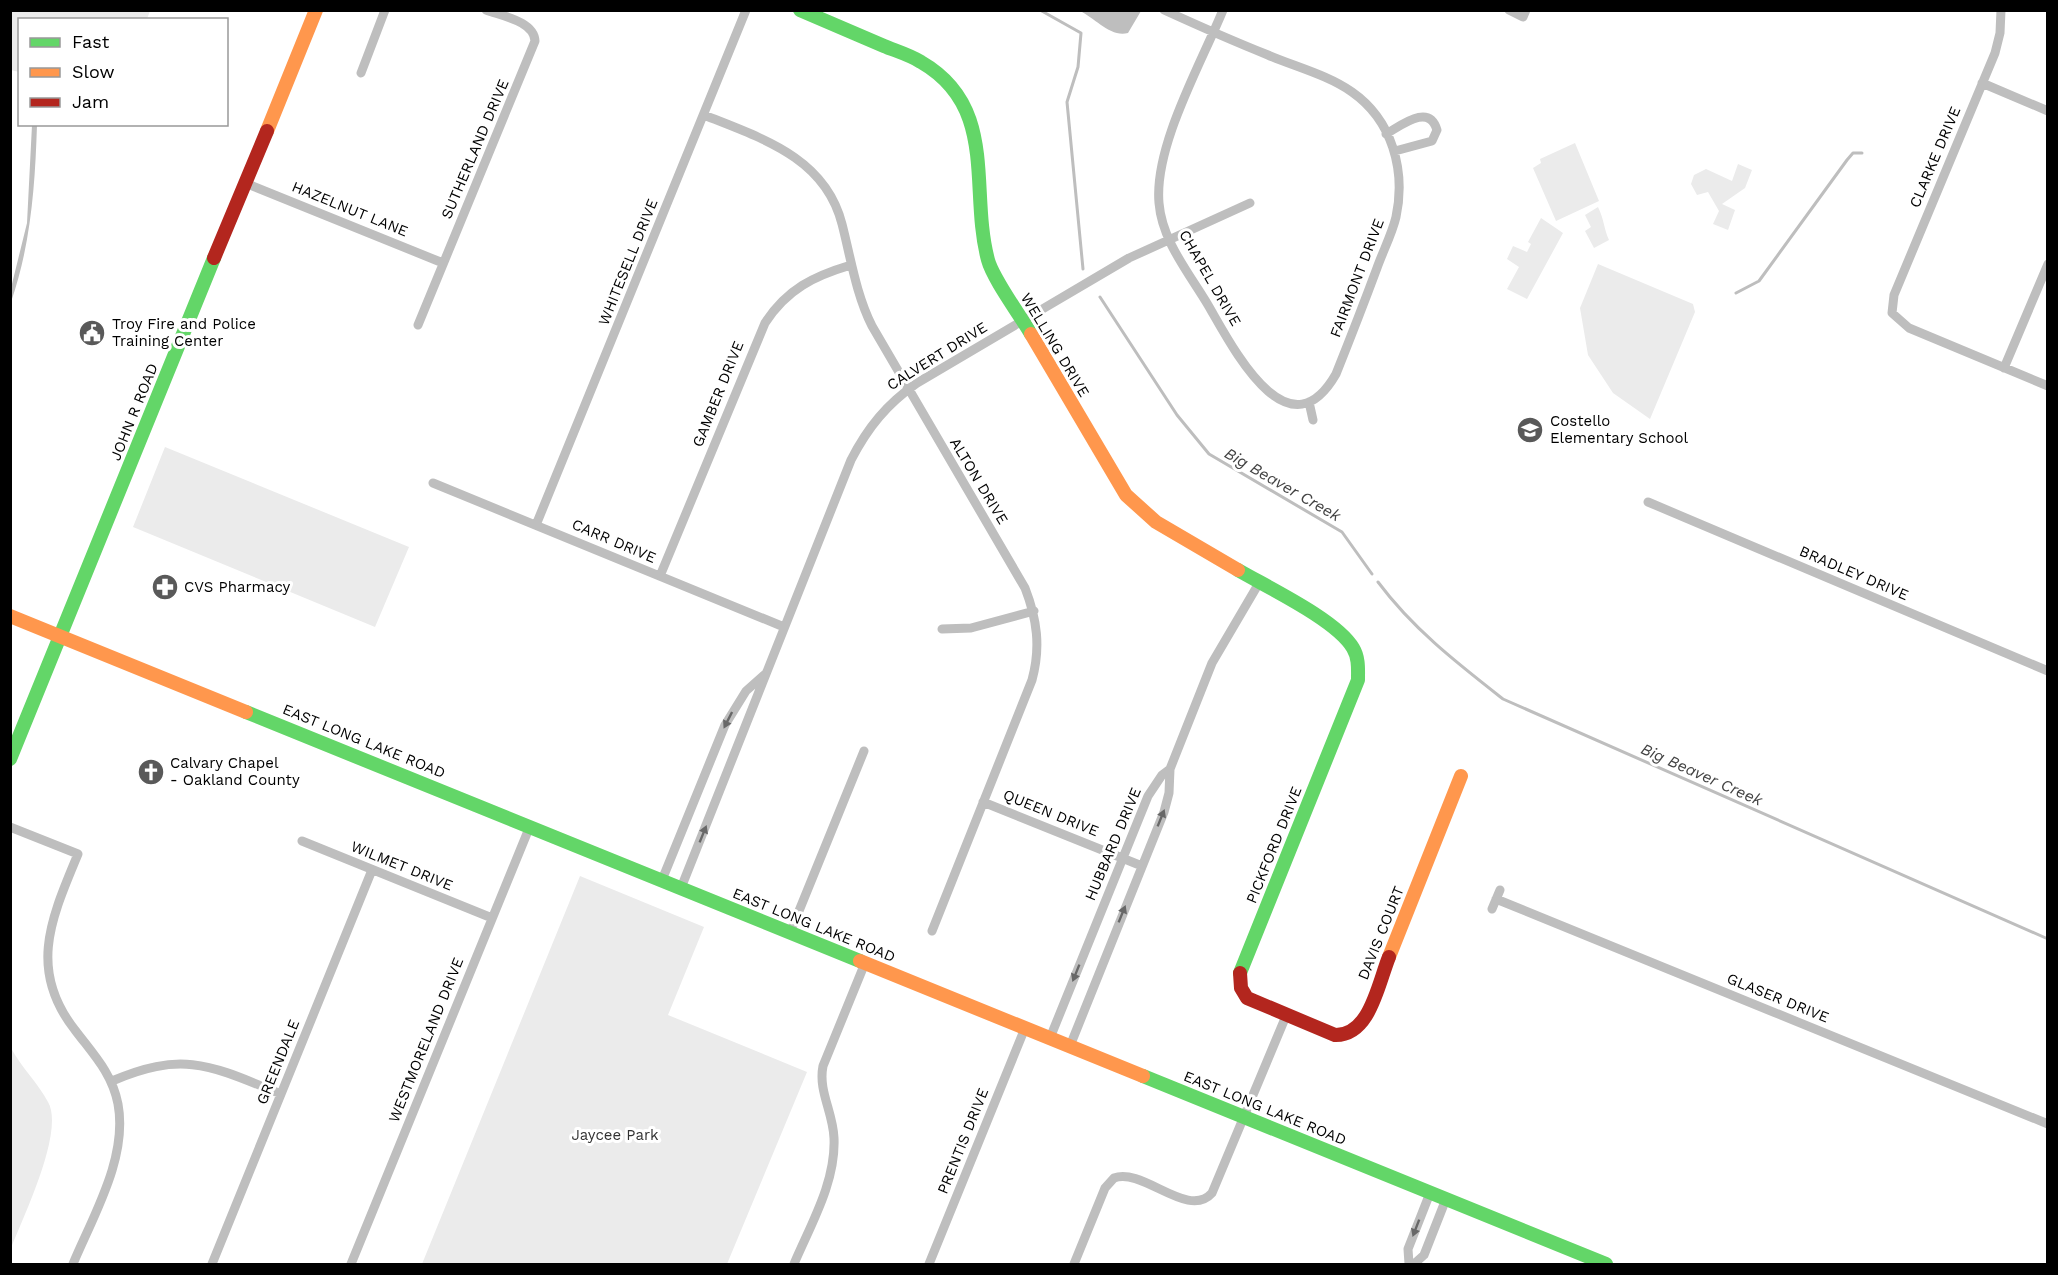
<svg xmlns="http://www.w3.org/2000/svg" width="2058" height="1275" font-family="'Work Sans',sans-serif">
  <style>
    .green { fill: #ebebeb }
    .water { fill: #bebebe }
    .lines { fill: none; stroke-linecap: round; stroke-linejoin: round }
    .stream { stroke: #bebebe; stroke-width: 3 }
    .street { stroke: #bebebe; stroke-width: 9 }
    .fast { stroke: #63d668; stroke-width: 14 }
    .slow { stroke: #ff974d; stroke-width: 14 }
    .jam { stroke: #b3261e; stroke-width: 14 }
    .oneway { fill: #686868 }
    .labels { text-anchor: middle; stroke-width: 6; stroke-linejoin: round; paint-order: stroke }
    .street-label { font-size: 15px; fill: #000; stroke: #fff }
    .poi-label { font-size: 15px; fill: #000; stroke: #fff; text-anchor: start }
    .park-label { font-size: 15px; fill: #323232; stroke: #fff }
    .water-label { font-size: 16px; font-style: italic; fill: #434343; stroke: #fff }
  </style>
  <rect width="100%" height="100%" fill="#fff"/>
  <path class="green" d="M11,11H150L147,19L20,20L19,72L11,70Z
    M1575,143L1599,201L1556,221L1533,168L1541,163L1540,159Z
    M1738,164L1752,170L1745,188L1722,204L1735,210L1728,230L1713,224L1719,211L1708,192L1697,195L1691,184L1694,175L1706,169L1732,181Z
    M1598,207C1604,219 1604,229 1609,240L1594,248L1585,231L1591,227L1585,215Z
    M1541,218L1563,233L1527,299L1507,289L1519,267L1507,259L1513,246L1527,252L1531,244L1528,242Z
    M1598,264L1693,304L1695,312L1650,419L1613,393L1588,355L1580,308Z
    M165,447L409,547L375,627L133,527Z
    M580,876L704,927L668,1015L807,1072L727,1264H422Z
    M11,1048C21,1067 38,1083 48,1102C65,1131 23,1217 11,1248Z"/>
  <path class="water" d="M1080,11L1141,10V11L1128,33C1111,38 1095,18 1080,11Z
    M32,125H37C35,186 31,244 11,302V288L27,223Z"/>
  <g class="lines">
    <path class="stream" d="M1040,10L1081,33L1078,67L1067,102L1083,269
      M1736,293L1759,281L1847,160L1853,153H1862
      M1100,297L1177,415L1209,454L1342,532L1372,574
      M1378,582C1413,629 1457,663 1503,699L2048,939"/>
    <path class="street" d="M1164,10C1199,26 1233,41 1268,55C1296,67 1328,75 1352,92C1392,120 1406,170 1396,217C1392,234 1383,251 1377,268C1364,303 1350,339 1336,374C1288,458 1232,346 1208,305C1189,273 1162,241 1159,203C1154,146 1201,64 1223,10
      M1509,10L1523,17L1526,10
      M2001,10L2000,33L1995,53L1894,295L1892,313L1909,328L2048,386
      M361,73L385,10
      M1982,83L2048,111
      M704,115C761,138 825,157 842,224C851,259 856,294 872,326L1025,588C1037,619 1041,647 1032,680L932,931
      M1386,134C1402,125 1429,103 1437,130L1432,141L1395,151
      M245,183L443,263
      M418,325L535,41C534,21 502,16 486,10
      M2004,368L2048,264
      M1309,402L1313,420
      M433,483L784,627
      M1648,502L2048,671
      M536,525L746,10
      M660,576L765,323C787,289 814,276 851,265
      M942,629L971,628L1034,611
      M983,802L1142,866
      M10,827L78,854C52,917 27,969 75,1030C93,1054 112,1073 118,1104C128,1158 93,1216 73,1264
      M302,841L492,918
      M662,880L725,725L746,691L764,675
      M681,888L851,460C868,427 887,404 917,383L1129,258L1250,203
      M1496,899L2048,1124
      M1492,909L1500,890
      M790,933L864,751
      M1050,1038L1148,796L1162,775L1170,769
      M1070,1046L1164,812L1169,793L1170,769L1212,663L1259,583
      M112,1081C184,1050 212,1066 281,1094
      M212,1264L372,870
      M351,1264L530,826
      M794,1264C811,1224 836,1182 834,1138C833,1112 818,1091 823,1066L865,963
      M929,1264L1025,1028
      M1074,1264L1105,1188L1114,1178C1143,1167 1188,1220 1212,1193L1286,1016
      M1409,1264L1408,1249L1430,1193
      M1414,1264L1424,1255L1446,1199"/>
    <path class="fast" d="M800,10C828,22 856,34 884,46C896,51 910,55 921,62C999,107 969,189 988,260C993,279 1020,315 1031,334
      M1238,570C1267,587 1337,620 1353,648C1359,658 1358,669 1358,680L1240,973
      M246,712L860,961
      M10,759L214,258
      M1143,1076L1606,1264"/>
    <path class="slow" d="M267,131L316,10
      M1031,334L1126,495L1156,522L1238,570
      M10,616L246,712
      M1389,957L1461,776
      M860,961L1143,1076"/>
    <path class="jam" d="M214,258L267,131
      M1240,973L1241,988L1247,998L1335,1035C1370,1036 1378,984 1389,957"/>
  </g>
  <defs><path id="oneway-solid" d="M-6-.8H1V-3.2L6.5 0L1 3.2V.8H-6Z" transform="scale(1.5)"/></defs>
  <g class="oneway">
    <use href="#oneway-solid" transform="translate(728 720) rotate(117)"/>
    <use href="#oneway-solid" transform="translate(1161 818) rotate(-68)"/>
    <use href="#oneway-solid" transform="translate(703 834) rotate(-68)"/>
    <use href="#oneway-solid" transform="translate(1122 914) rotate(-68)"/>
    <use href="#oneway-solid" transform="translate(1076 973) rotate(112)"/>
    <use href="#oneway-solid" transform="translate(1416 1228) rotate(111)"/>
  </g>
  <defs>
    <symbol id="civic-disc" viewBox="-11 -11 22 22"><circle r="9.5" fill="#595959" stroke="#fff"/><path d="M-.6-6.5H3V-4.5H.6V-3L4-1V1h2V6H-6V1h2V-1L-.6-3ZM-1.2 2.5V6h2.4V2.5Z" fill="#fff"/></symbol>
    <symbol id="school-disc" viewBox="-11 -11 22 22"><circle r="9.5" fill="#595959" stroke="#fff"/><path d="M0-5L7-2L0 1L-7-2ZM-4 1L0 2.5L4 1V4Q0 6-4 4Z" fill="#fff"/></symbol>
    <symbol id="pharmacy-disc" viewBox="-11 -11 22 22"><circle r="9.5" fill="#595959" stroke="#fff"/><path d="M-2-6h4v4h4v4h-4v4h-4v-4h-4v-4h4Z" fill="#fff"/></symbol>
    <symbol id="church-disc" viewBox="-11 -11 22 22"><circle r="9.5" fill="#595959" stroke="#fff"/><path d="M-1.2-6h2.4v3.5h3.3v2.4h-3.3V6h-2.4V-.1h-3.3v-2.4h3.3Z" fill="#fff"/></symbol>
  </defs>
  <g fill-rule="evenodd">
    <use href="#civic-disc" x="77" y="318" width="30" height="30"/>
    <use href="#school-disc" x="1515" y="415" width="30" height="30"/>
    <use href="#pharmacy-disc" x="150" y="572" width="30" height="30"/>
    <use href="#church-disc" x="136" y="757" width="30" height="30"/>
  </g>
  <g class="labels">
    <g class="street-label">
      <text transform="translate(475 149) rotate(-67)" y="5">SUTHERLAND DRIVE</text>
      <text transform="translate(1935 157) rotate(-67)" y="5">CLARKE DRIVE</text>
      <text transform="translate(350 209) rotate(22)" y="5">HAZELNUT LANE</text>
      <text transform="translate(628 262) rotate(-68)" y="5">WHITESELL DRIVE</text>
      <text transform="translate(1210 278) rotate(60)" y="5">CHAPEL DRIVE</text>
      <text transform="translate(1357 278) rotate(-69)" y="5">FAIRMONT DRIVE</text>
      <text transform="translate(1055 345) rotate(59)" y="5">WELLING DRIVE</text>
      <text transform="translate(937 356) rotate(-32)" y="5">CALVERT DRIVE</text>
      <text transform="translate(718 394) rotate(-68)" y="5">GAMBER DRIVE</text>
      <text transform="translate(134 412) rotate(-68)" y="5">JOHN R ROAD</text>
      <text transform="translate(979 481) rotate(59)" y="5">ALTON DRIVE</text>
      <text transform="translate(614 541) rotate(23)" y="5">CARR DRIVE</text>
      <text transform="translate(1854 573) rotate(23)" y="5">BRADLEY DRIVE</text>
      <text transform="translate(364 741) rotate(22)" y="5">EAST LONG LAKE ROAD</text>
      <text transform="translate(1051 813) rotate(22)" y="5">QUEEN DRIVE</text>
      <text transform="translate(1113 844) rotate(-67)" y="5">HUBBARD DRIVE</text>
      <text transform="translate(1274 845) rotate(-68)" y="5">PICKFORD DRIVE</text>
      <text transform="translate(402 866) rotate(22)" y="5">WILMET DRIVE</text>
      <text transform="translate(814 925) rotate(22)" y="5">EAST LONG LAKE ROAD</text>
      <text transform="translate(1381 933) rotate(-68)" y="5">DAVIS COURT</text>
      <text transform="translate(1778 998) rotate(22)" y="5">GLASER DRIVE</text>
      <text transform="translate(426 1040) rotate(-68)" y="5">WESTMORELAND DRIVE</text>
      <text transform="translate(278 1062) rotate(-68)" y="5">GREENDALE</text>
      <text transform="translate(1265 1108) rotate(22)" y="5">EAST LONG LAKE ROAD</text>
      <text transform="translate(963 1141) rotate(-68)" y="5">PRENTIS DRIVE</text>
    </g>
    <g class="poi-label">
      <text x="112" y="329">Troy Fire and Police<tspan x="112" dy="17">Training Center</tspan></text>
      <text x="1550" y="426">Costello<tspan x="1550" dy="17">Elementary School</tspan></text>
      <text x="184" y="592">CVS Pharmacy</text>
      <text x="170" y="768">Calvary Chapel<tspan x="170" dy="17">- Oakland County</tspan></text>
    </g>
    <g class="park-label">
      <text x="615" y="1140">Jaycee Park</text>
    </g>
    <g class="water-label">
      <text transform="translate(1283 484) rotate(30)" y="6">Big Beaver Creek</text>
      <text transform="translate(1702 774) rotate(24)" y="6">Big Beaver Creek</text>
    </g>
  </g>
  <rect width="2058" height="1275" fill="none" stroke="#000000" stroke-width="24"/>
  <rect x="18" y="18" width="210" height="108" fill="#ffffff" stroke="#999999" stroke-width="1.5"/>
  <rect x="30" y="38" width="30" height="9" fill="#63d668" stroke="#999999" stroke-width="1.5"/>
  <text x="72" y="48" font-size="18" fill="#000000">Fast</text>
  <rect x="30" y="68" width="30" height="9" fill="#ff974d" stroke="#999999" stroke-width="1.5"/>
  <text x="72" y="78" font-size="18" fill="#000000">Slow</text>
  <rect x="30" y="98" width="30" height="9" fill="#b3261e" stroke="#999999" stroke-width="1.5"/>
  <text x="72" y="108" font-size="18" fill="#000000">Jam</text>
</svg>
